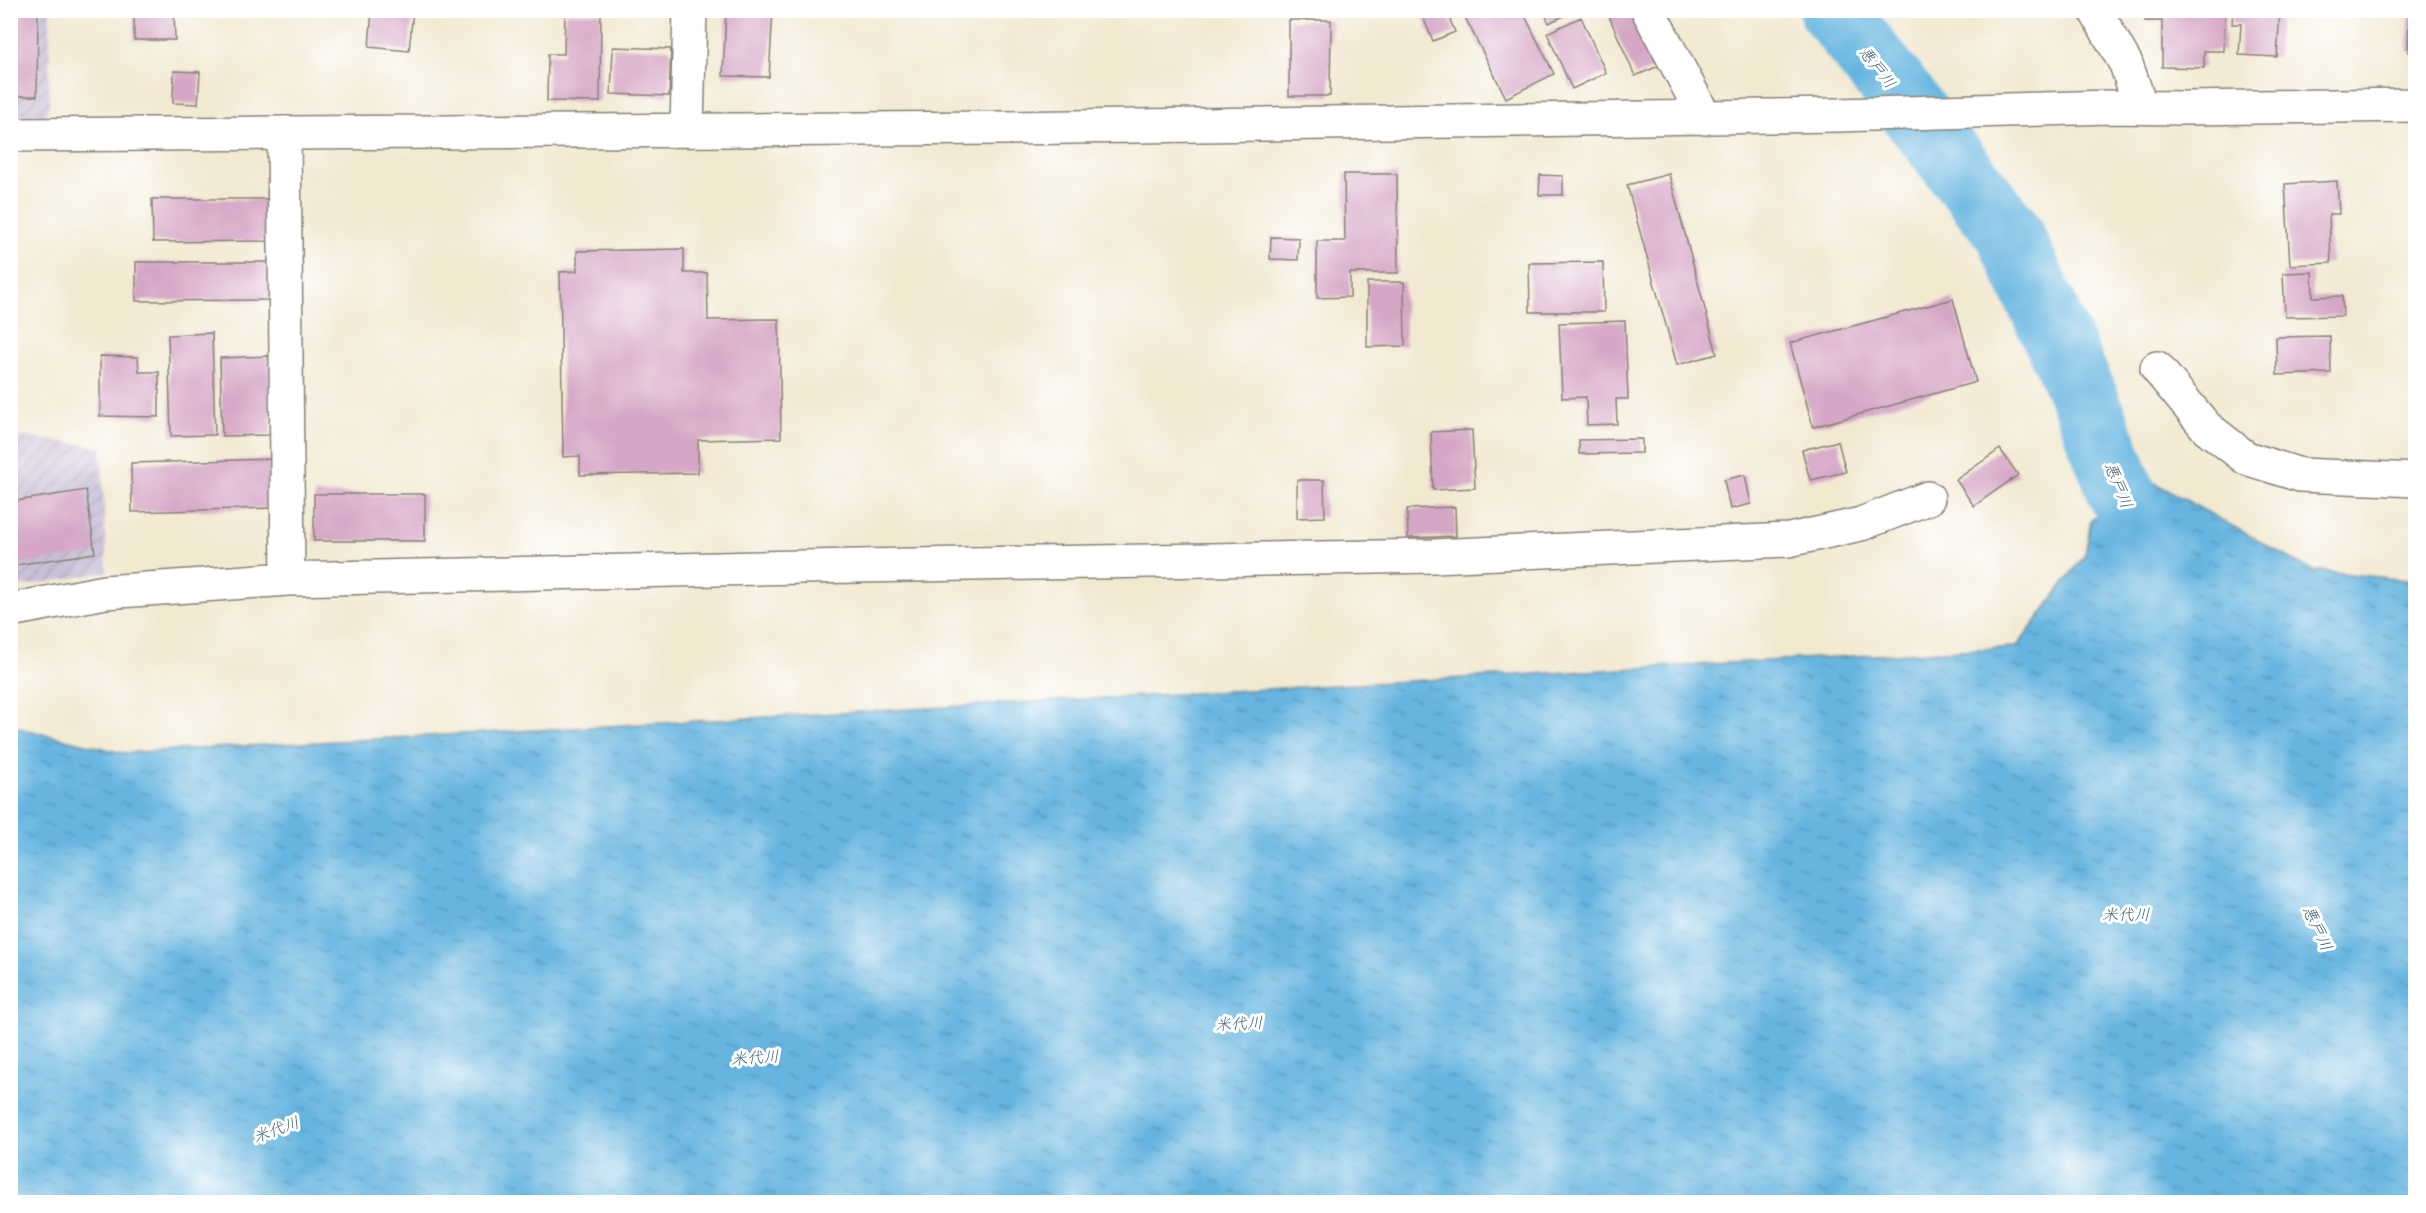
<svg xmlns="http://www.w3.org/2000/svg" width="2426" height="1213" font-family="'Shantell Sans','Klee One',sans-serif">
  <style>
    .industrial { fill: url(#industrial-furrows) }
    .water { fill: url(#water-ripples); stroke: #41687e; stroke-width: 1.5 }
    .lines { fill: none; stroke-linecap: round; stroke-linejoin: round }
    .river { stroke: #66b5e0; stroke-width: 68 }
    .building { fill: #d6a6c6 }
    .minor-casing { stroke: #878276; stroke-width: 36 }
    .minor { stroke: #fff; stroke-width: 33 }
    .labels { text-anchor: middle; stroke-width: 6; stroke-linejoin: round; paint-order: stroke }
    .water-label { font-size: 16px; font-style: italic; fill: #3d6174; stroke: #fff }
  </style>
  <defs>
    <pattern id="industrial-furrows" width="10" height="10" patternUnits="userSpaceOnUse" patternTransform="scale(1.5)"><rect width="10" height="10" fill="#c9bfd7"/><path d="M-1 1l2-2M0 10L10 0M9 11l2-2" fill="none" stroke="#aca4b8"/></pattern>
    <pattern id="water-ripples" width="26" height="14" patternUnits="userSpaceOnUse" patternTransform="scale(1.5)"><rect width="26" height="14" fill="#66b5e0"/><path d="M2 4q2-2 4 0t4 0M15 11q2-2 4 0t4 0" fill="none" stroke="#5392b5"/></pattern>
  </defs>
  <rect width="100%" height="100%" fill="#fff"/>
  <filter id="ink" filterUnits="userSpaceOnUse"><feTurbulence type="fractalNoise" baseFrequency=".0167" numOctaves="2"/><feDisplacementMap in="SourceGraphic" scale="12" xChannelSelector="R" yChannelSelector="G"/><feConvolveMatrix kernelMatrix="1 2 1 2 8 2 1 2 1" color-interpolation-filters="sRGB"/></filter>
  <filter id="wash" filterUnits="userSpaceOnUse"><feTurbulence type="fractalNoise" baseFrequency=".008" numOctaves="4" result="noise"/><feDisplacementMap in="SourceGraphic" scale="24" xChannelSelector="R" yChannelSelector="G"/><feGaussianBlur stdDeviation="1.35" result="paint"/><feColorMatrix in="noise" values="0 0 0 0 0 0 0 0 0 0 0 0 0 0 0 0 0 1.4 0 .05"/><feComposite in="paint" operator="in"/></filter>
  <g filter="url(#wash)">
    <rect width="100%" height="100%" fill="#f2e9d1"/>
    <path class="industrial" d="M11,11H50L49,107L45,116L11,115Z
      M11,435L101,447L107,572L11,588Z"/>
    <path class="water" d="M2155,483L2311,570L2415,581V1202H11V726L123,753L2017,647L2085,555L2091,520Z"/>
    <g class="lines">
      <path class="river" d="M1833,10L2009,233L2084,397L2159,586"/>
    </g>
    <g id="blocks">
      <path class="building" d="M10,10H38L37,96H10Z
        M134,10H174L175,40H134Z
        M372,10H413L409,51L369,47Z
        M726,10H773L769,77L723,76Z
        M1420,10H1446L1455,32L1433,41Z
        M1478,10H1522L1554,74L1506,98L1465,17Z
        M1543,10H1576L1549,23Z
        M1616,10H1637L1661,65L1635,76L1608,14Z
        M2145,10H2225L2224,51H2204V68L2162,67V21H2145Z
        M2233,10H2280L2277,57L2239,55L2241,24H2232Z
        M565,13H601L600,102L547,101L548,54H564Z
        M2409,15H2416V52H2408Z
        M1581,17L1606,73L1572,89L1547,33Z
        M1289,20H1331L1330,96H1289Z
        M613,47L671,49L669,96L611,94Z
        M174,71L200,72L198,104L173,103Z
        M2416,167V189H2414L2413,168Z
        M1344,174H1397L1398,273H1350V297L1317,298V241H1345Z
        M1669,174L1717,354L1677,365L1627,185Z
        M1540,175L1563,176V195H1539Z
        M2337,181L2339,214H2329L2331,263L2290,265L2285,184Z
        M152,199H274L275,241L153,242Z
        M1271,237L1299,238L1298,260L1270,259Z
        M684,249V273H707L708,320L779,319L781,438L698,440V473L580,475V456L563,457L560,272L577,271V251Z
        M136,262H270V300L136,301Z
        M1603,262L1604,312H1530L1529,263Z
        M2312,272L2313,297L2342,296L2343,316L2285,317L2283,273Z
        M1367,282H1404L1405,346L1367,347Z
        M1953,299L1976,382L1813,427L1790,343Z
        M1625,321L1628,399H1616L1617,424L1587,425L1586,397L1562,398L1559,323Z
        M212,333L215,435L171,436L168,335Z
        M2330,336L2331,373L2277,375L2276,337Z
        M100,356L138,357L139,372H159V417L100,416Z
        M269,356L271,435L222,436L220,358Z
        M1472,430L1475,488L1433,490L1431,432Z
        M1642,439V453L1579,454V440Z
        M1838,441L1846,472L1810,480L1802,450Z
        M2000,449L2018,475L1974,506L1956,480Z
        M274,459L276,508L132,512L131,463Z
        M1745,475L1751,504L1730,509L1724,480Z
        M1297,480H1324L1325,517L1297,518Z
        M86,490L95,553L10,566V502Z
        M314,494H425V541H314Z
        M1455,507L1456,536L1408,538L1407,509Z"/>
    </g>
  </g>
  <g filter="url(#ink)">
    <use href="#blocks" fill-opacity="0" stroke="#878276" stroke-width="1.5"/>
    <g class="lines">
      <defs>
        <path id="minor" d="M1648,10L1705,118
          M2095,10L2126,64L2141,107
          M687,129L690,10
          M284,133L288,579
          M10,135L1004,128L1838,115L2109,107L2186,108L2416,105
          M2157,368L2206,427L2246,458L2300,475L2416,480
          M10,610L105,592L288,579L802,567L1434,556L1789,540L1861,524L1928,498"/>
      </defs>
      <use href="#minor" class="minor-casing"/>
      <use href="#minor" class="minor"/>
    </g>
  </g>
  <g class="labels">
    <g class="water-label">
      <text transform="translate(1878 67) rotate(52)" y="6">悪戸川</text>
      <text transform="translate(2119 485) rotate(68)" y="6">悪戸川</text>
      <text x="2126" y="920">米代川</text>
      <text transform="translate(2318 928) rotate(65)" y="6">悪戸川</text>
      <text transform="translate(1239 1023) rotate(-3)" y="6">米代川</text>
      <text transform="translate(755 1057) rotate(-4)" y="6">米代川</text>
      <text transform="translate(276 1129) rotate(-20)" y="6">米代川</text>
    </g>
  </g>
  <rect width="2426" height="1213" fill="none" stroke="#fff" stroke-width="36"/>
</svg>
